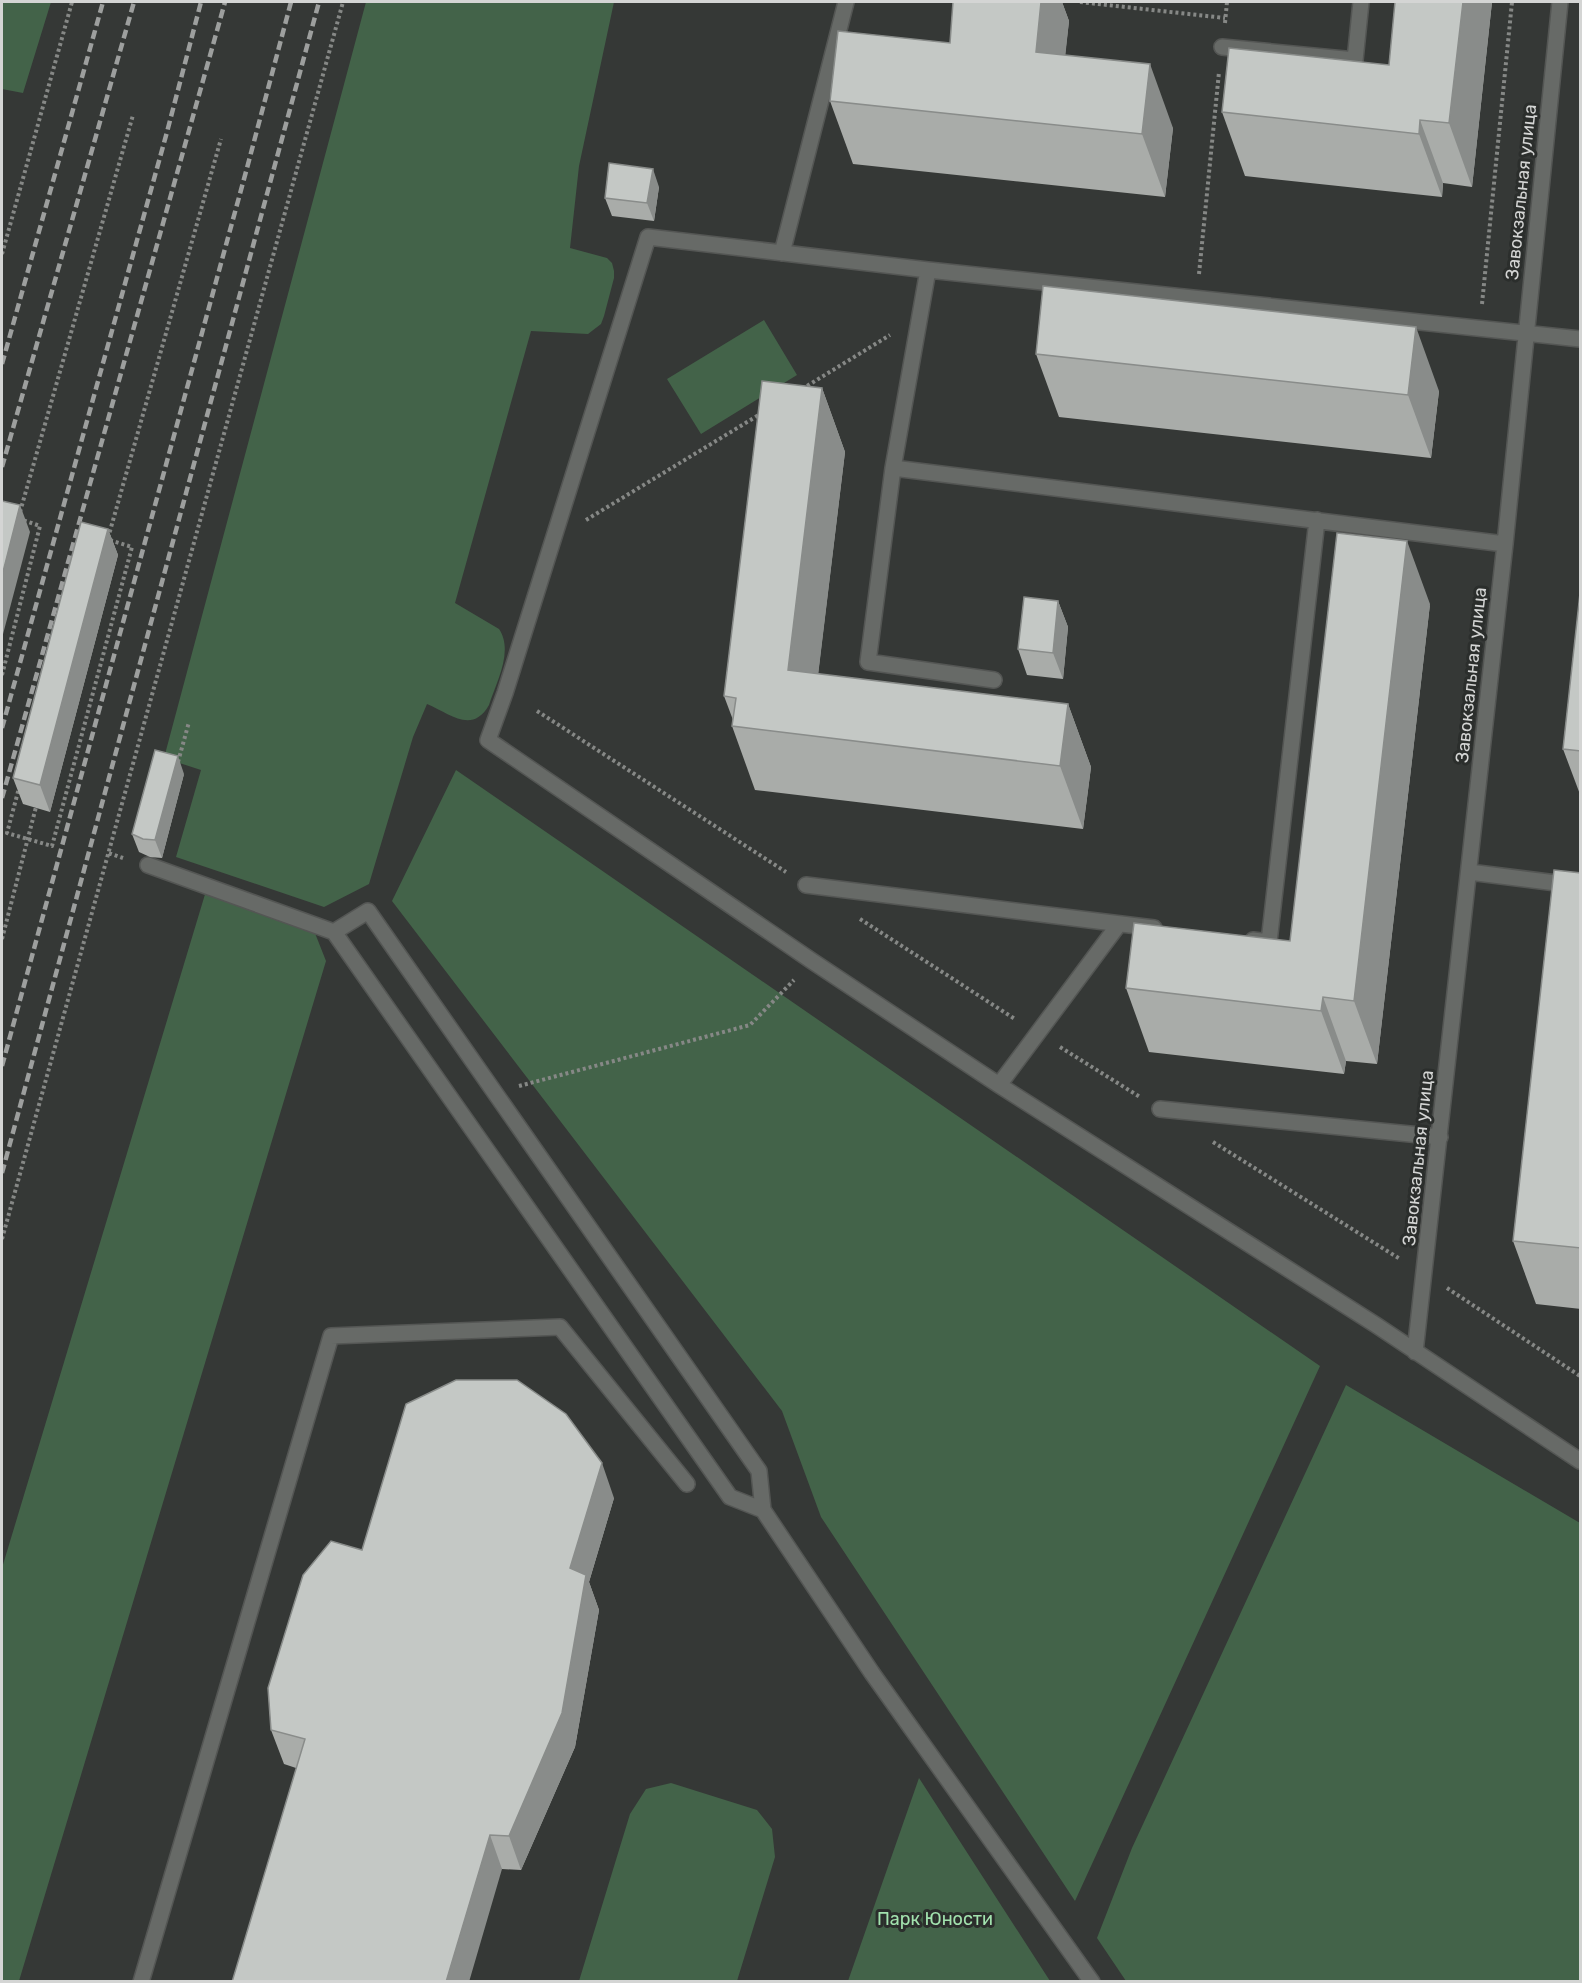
<svg xmlns="http://www.w3.org/2000/svg" width="1582" height="1983" font-family="Rubik,sans-serif">
  <style>
    .green { fill: #436349 }
    .lines { fill: none; stroke-linecap: round; stroke-linejoin: round }
    .minor-casing { stroke: #545654; stroke-width: 18 }
    .path { stroke: #868886; stroke-width: 4; stroke-dasharray: 3 3; stroke-linecap: butt }
    .minor { stroke: #676a67; stroke-width: 15 }
    .rail { stroke: #9d9f9e; stroke-width: 4.5; stroke-dasharray: 9 4.5; stroke-linecap: butt }
    .wall { fill: #a9aca9 }
    .shaded-wall { fill: #898c8a }
    .building { fill: #c4c8c5; stroke: #898c8a; stroke-width: 1.5 }
    .labels { text-anchor: middle; stroke-width: 6; stroke-linejoin: round; paint-order: stroke }
    .street-label { font-size: 18px; fill: #d4d5d4; stroke: #2b2e2c }
    .park-label { font-size: 18px; fill: #a2e2ae; stroke: #2b2e2c }
  </style>
  <rect width="100%" height="100%" fill="#353836"/>
  <path class="green" d="M2,2H51L23,93L2,89Z
    M366,2H614L579,166L570,248L607,258L612,263L614,271V278L604,316L601,324L588,334L531,331L455,603L499,629C514,651 496,683 489,705C472,735 449,713 427,704L413,737L369,884L324,907L176,857L201,770L164,758Z
    M764,320L797,375L701,434L667,379Z
    M456,770L1320,1366L1075,1901L821,1517L782,1411L392,901Z
    M206,891L311,923L326,961L19,1981L2,1982V1568Z
    M1346,1385L1580,1523V1981H1126L1097,1938L1132,1848Z
    M919,1778L1050,1981H848Z
    M671,1783L757,1810L772,1829L775,1857L737,1981H579L630,1814L646,1789Z"/>
  <g class="lines">
    <defs>
      <path id="minor" d="M1222,47L1355,60L1361,2
        M782,253L846,2
        M928,270L893,468L1505,544
        M1580,339L928,270L648,237L505,693L488,740L812,961L999,1085L1376,1325L1580,1461
        M893,468L868,662L994,680
        M148,865L334,932
        M1469,872L1580,886
        M806,885L1154,928
        M1253,940L1269,942L1317,520
        M999,1085L1119,924
        M1160,1109L1440,1137
        M1415,1352L1505,544L1560,2
        M763,1510L759,1471L368,911L334,932L730,1497L763,1510L872,1673L1092,1982
        M141,1982L331,1336L560,1327L687,1484"/>
    </defs>
    <use href="#minor" class="minor-casing"/>
    <path class="path" d="M1080,2L1225,18
      M1225,23L1227,2
      M2,254L72,2
      M1199,274L1219,72
      M1482,304L1512,2
      M802,389L890,335
      M20,512L133,115
      M586,520L762,413
      M87,533L132,547L52,846L7,833Z
      M108,538L221,139
      M2,675L40,526L23,520
      M537,711L786,872
      M178,762L189,722
      M109,853L123,858
      M860,919L1015,1019
      M2,939L37,803
      M1060,1047L1140,1097
      M519,1086L750,1025L794,980
      M1213,1142L1400,1259
      M2,1239L343,2
      M1447,1288L1580,1376"/>
    <use href="#minor" class="minor"/>
    <path class="rail" d="M2,364L103,2
      M2,467L134,2
      M2,728L167,132L201,2
      M2,798L225,2
      M2,1066L247,168L291,2
      M2,1173L319,2"/>
  </g>
  <path class="wall" d="M953,2H1062L1069,21L1065,55L1173,128L1165,197L853,164L830,101L950,43Z
    M1395,2H1492L1472,187L1443,183L1442,197L1245,176L1222,112L1389,65Z
    M659,187L654,221L612,216L605,198Z
    M1036,354L1439,391L1431,458L1059,417Z
    M822,388L845,452L818,674L1068,704L1091,767L1083,829L755,790L732,726L733,720L724,696Z
    M108,529L118,555L50,812L23,804L13,778Z
    M1581,584V797L1563,749Z
    M1058,601L1068,627L1063,679L1027,675L1018,649Z
    M1430,604L1377,1064L1346,1061L1344,1074L1149,1052L1126,988L1290,941Z
    M184,774L162,858L150,857L139,852L132,834Z
    M1581,873V1309L1536,1304L1513,1241Z
    M614,1498L589,1582L599,1610L575,1747L521,1870L502,1869L296,1768L284,1764L271,1730L362,1550Z"/>
  <path class="shaded-wall" d="M1041,2H1062L1069,21L1059,115L1036,52Z
    M1463,2H1492L1472,187L1449,123Z
    M1150,64L1173,128L1165,197L1142,134Z
    M1420,120L1443,183L1442,197L1419,134Z
    M653,169L659,187L654,221L647,203Z
    M1416,327L1439,391L1431,458L1408,395Z
    M822,388L845,452L811,734L788,670Z
    M20,505L30,532L2,638V576Z
    M108,529L118,555L50,812L40,785Z
    M1407,541L1430,604L1377,1064L1354,1001Z
    M1058,601L1068,627L1063,679L1053,653Z
    M1068,704L1091,767L1083,829L1060,766Z
    M178,756L184,774L162,858L155,840Z
    M1323,997L1346,1061L1344,1074L1321,1011Z
    M602,1463L614,1498L589,1582L599,1610L575,1747L521,1870L509,1836L570,1568Z
    M490,1835L502,1869L469,1982H446Z"/>
  <path class="building" d="M953,2H1041L1036,52L1150,64L1142,134L830,101L838,31L950,43Z
    M1395,2H1463L1449,123L1420,120L1419,134L1222,112L1229,48L1389,65Z
    M609,163L653,169L647,203L605,198Z
    M1043,286L1416,327L1408,395L1036,354Z
    M762,381L822,388L788,670L1068,704L1060,766L732,726L736,698L724,696Z
    M2,501L20,505L2,576Z
    M81,522L108,529L40,785L13,778Z
    M1337,533L1407,541L1354,1001L1323,997L1321,1011L1126,988L1134,923L1290,941Z
    M1581,584V751L1563,749Z
    M1024,597L1058,601L1053,653L1018,649Z
    M155,750L178,756L155,840L143,839L132,834Z
    M1554,870L1581,873V1248L1513,1241Z
    M456,1380H517L566,1414L602,1463L570,1568L586,1575L562,1713L509,1836L490,1835L446,1982H232L305,1739L271,1730L268,1688L303,1575L331,1541L362,1550L406,1404Z"/>
  <g class="labels">
    <g class="street-label">
      <text transform="translate(1521 192) rotate(-84)" y="6">Завокзальная улица</text>
      <text transform="translate(1471 675) rotate(-84)" y="6">Завокзальная улица</text>
      <text transform="translate(1418 1158) rotate(-84)" y="6">Завокзальная улица</text>
    </g>
    <g class="park-label">
      <text x="935" y="1925">Парк Юности</text>
    </g>
  </g>
  <rect width="1582" height="1983" fill="none" stroke="#d4d5d4" stroke-width="6"/>
</svg>
